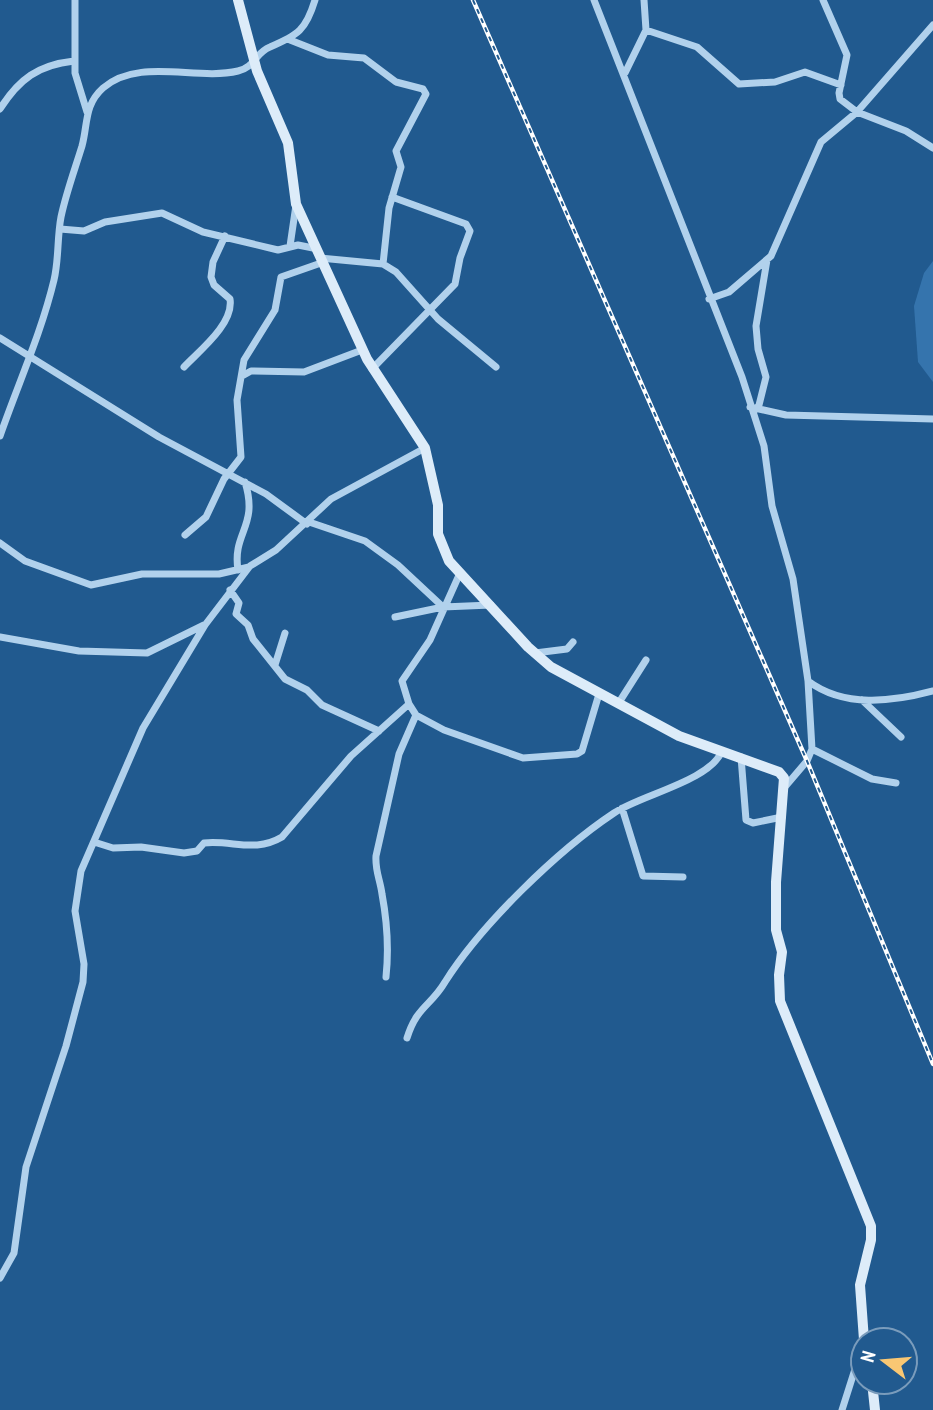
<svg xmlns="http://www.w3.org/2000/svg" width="933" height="1410" font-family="'PT Sans Narrow',sans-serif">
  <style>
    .green { fill: #3574ad }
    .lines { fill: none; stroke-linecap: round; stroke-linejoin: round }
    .street { stroke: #b1d1ec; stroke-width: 7 }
    .secondary { stroke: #ddecf9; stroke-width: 10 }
    .rail-casing { stroke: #fff; stroke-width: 4.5 }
    .rail { stroke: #215a8f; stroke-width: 2; stroke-dasharray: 5; stroke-linecap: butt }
  </style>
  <rect width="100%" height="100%" fill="#215a8f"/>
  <path class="green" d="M933,261V382L918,362L914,306L924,273Z"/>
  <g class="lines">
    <path class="street" d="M75,0V73L87,112
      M594,0L742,377L764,446L772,506L793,579L808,681C844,708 892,702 933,691
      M823,0L847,55L839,93L840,99L857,112L906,131L933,148
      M646,30L697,47L739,84L775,82L805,72L841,85
      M290,40L328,55L364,58L396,82L423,89L426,94L396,151L401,167L389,208L383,264
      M625,73L646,30L644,0
      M0,109C19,79 38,65 74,61
      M60,229L84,231L105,222L162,213L203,232L278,250L298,245L313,248
      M290,246L296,205
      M320,258L383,264L396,272L438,319L496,367
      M709,299L729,292L771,256L821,142L857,112L933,25
      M0,338L159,437L266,494L307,524
      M184,367C199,351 234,324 230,299L214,285L211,277L213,262L225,236
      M372,369L455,284L460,258L470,231L466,224L392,197
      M242,376L251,371L304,372L362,350
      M750,407L786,415L933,419
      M758,409L766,377L758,349L756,326L767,260
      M0,436C18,384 41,334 54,280C59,259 57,238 61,217C66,193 75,169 82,146C88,124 84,105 103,88C139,57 196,81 238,71C255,67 255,53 270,47C298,35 306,30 315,0
      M309,522L365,541L398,565L443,607L491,605
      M185,535L206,517L224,479L241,457L237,400L244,360L275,310L281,277L321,263
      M0,543L25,561L91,585L142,574H219L249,567
      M238,570C232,532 259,527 245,482
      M460,573L430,640L402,681L409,704L416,715L444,730L523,758L577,754L582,751L599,694
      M230,590L239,603L236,614L248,625L253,639L285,679L307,690L322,705L379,731
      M395,617L443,607
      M0,637L79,651L147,653L204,625
      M535,653L567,649L573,642
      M275,665L285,633
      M862,700L901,737
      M618,704L646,660
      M812,749L872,779L896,783
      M741,757L746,820L753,823L782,817
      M784,788L807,761L812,749L808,681
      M622,808L643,876L683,877
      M94,842L113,848L141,847L184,853L197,851L204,843C233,840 255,853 282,837L351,756L409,704
      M386,977C389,949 387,921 382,894C380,879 375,871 376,856L399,754L416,715
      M407,1038C417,1006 431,1006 445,982C481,925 557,851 614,813C640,795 710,781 722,751
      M0,1278L14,1253L26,1167L66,1046L83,982L84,964L75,911L81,871L143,728L205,625L250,566L276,550L331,499L425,448
      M842,1410L863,1344"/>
    <path class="secondary" d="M238,0L257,71L288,143L296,204L367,359L425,448L438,505V534L449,561L528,647L551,667L679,736L779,772L784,778L776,882V930L782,952L779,975L780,1001L871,1226V1240L860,1285L864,1340
      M872,1382L875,1410"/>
    <defs>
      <path id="rail" d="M473,0L807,761L933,1064"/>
    </defs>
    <use href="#rail" class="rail-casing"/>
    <use href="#rail" class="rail"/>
  </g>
  <g transform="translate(884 1361) rotate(286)"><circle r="33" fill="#215a8f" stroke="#7a9cbc" stroke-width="2"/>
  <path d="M0-5L12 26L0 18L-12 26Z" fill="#f9c773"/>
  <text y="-10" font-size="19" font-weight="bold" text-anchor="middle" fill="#ffffff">N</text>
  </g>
</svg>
